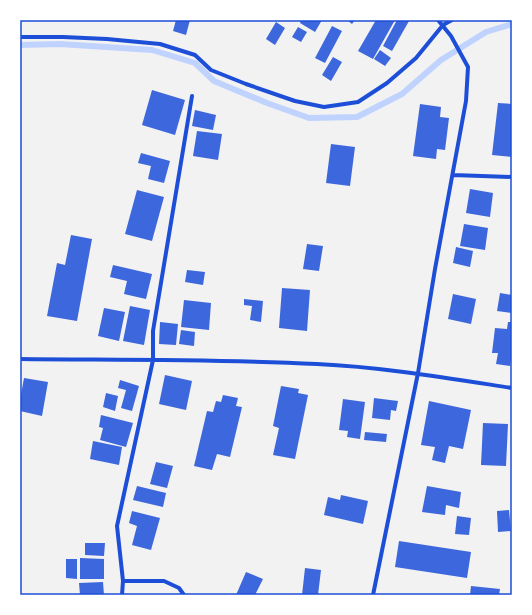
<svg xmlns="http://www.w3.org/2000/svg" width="532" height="615" font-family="Commissioner,sans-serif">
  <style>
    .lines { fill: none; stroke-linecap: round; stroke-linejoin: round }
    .stream { stroke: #bfd3fe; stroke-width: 6 }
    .building { fill: #3d67dc }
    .minor { stroke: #1d4ed8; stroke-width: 4 }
    .neatline { fill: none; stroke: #1d4ed8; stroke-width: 1.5 }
  </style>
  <rect width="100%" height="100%" fill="#f2f2f2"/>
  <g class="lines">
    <path class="stream" d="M20,45L60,44L152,50L195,63L214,81L267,103L309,118L357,117L402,94L441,60L486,32L512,24"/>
  </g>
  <path class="building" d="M176,20H190L186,35L173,31Z
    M301,20H322L315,32L300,23Z
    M347,20H355L352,24Z
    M376,20H395L373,59L358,51Z
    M397,20L409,21L392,51L383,46Z
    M276,22L285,28L275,45L266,39Z
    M332,26L342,31L325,63L315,58Z
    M298,27L307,32L301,42L292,37Z
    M380,50L391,58L385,66L374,59Z
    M333,57L342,62L331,81L322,75Z
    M152,90L185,100L175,135L142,125Z
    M498,103L512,104V157L492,155Z
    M420,104L441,107L440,117L449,118L445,150L437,149L436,159L413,156Z
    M195,110L216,115L213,130L192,126Z
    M197,131L222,134L218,160L193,156Z
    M331,144L355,147L350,186L326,183Z
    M141,153L170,161L164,183L148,179L151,166L138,163Z
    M470,189L493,193L490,217L466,213Z
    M137,190L164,197L152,241L125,234Z
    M464,224L488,228L485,250L460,246Z
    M71,235L92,239L77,321L47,316L57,263L65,265Z
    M307,244L323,246L319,271L303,269Z
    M456,247L473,251L470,267L453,263Z
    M113,265L152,274L146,299L124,294L127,281L110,277Z
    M187,270L205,272L203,285L185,282Z
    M282,288L310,290L307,331L279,328Z
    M500,293L512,295V313L497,311Z
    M453,294L476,299L471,324L448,319Z
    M244,299L263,301L261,322L250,320L252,306L244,305Z
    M184,300L211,303L209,330L181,327Z
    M130,306L150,310L144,345L123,341Z
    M104,308L125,312L119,341L98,336Z
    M160,322L178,324L176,345L159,344Z
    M508,322H512V359H511L510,366L496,364L498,353H492L495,328L507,329Z
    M181,330L195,332L194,346L179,344Z
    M165,375L192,381L186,410L159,404Z
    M24,378L48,382L42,416L20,411V400Z
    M120,380L139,386L132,411L121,408L126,390L118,388Z
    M281,386L299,389L298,393L308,395L295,459L273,455L279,428L273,426Z
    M106,393L118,396L115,411L103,407Z
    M223,395L238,398L236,406L242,407L230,457L217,454L212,470L194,466L207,411L213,412L216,401L221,402Z
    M374,398L398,401L396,411L391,410L390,420L372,418Z
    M343,399L365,402L360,439L347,437L348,431L339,430Z
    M429,401L471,410L463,449L449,446L445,463L432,460L435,447L421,445Z
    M101,415L133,423L126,447L100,440L103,428L99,427Z
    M483,423L508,424L506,466L481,465Z
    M365,432L387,434L386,442L364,440Z
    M93,441L122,447L119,465L90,459Z
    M156,462L173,466L167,488L150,484Z
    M137,486L166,493L163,507L133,500Z
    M427,486L461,492L459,508L446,505L445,515L422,512Z
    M341,495L368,501L363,524L324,515L328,497L340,500Z
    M509,510L511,531L498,532L497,511Z
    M132,511L160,518L151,550L132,545L137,526L129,523Z
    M457,516L471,518L469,535L455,534Z
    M399,541L471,552L467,578L395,567Z
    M85,543H105L104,556L85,555Z
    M80,558L104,559V579H80Z
    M66,559H77V579L66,578Z
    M305,568L321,570L318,595H302Z
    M246,572L263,579L255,595H236Z
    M103,582L104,595H80L79,583Z
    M471,586L500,589L499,595H470Z"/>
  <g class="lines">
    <path class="minor" d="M20,37H63L107,39L160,44L195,55L211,70L246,84L295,101L324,107L358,102L387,83L416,58L443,25L452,20
      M453,175L512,177
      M20,359C119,360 218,359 317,364C382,367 447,378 512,388
      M123,581H164L179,588L184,595
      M122,595L123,581L117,526L153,360V331L192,96
      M373,595L418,373L435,269L466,101L468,67L451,36L438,20"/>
  </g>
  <rect width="532" height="615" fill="none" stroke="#ffffff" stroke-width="42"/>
  <rect x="21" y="21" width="490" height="573" class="neatline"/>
</svg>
